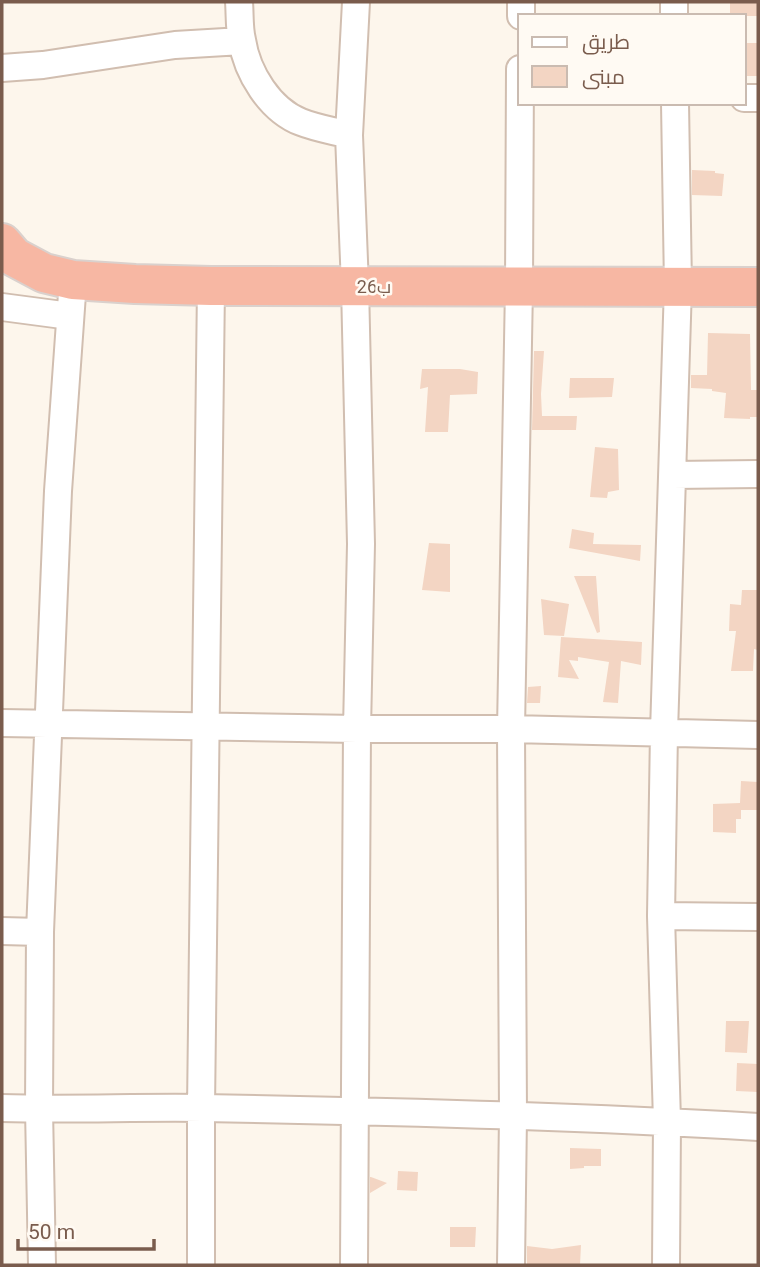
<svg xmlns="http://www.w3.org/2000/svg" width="760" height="1267" font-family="Roboto,Cairo,sans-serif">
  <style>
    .building { fill: #f3d5c3 }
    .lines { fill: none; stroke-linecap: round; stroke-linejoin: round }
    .minor-casing { stroke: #d1beb0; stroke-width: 30 }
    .highway-casing { stroke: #dad1cd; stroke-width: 42 }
    .minor { stroke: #fff; stroke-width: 26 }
    .highway { stroke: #f7b7a3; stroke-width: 38 }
    .labels { text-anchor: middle; stroke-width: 5; stroke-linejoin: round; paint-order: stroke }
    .street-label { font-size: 18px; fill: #7a5c4d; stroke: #fffaf3 }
  </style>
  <rect width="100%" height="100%" fill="#fdf6ec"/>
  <path class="building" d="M730,2H758V16H730Z
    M744,43H758V76H744Z
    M692,170L715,171V173L724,174L722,196L692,195Z
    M708,333L750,334L751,390H758V417H750V419L724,418L726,393L712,391V389L691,388V375H707Z
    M534,351H544L541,394L542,416H577L576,430H532Z
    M422,369H460L478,372L477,394L450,395L448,432H425L428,387L420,389Z
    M570,378H614L612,397L569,398Z
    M595,447L618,449L619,490L608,492L607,498L590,497Z
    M572,529L594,533L593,544L641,545L640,561L569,548Z
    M429,543L450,544V592L422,590Z
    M574,576H596L600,632L597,633Z
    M742,590H758V650L754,649L753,671H731L736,631H729L730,604L741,605Z
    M541,599L569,604L564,636L544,635Z
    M561,637L642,642L641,665L621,661L618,703L603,702L609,662L578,657V661L569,660L579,679L558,677Z
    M541,686L540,703H527L528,687Z
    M741,781L758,782V810H741V819H736V833L713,832V804L740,803Z
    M726,1021H749L747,1053L725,1052Z
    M737,1063L758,1064V1092L736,1091Z
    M570,1148L601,1149V1166H584V1168L570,1169Z
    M398,1171L418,1172L417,1191L397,1190Z
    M370,1177H371L387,1183L370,1193Z
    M450,1227H476L475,1247H450Z
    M581,1245L580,1265H527V1246L552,1249Z"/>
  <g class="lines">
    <defs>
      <path id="minor" d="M239,2C240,14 239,28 242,40C247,73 270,110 301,122C316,128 334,131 349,135
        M674,2V16
        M521,16V2
        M2,68L43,65L175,45L242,41
        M744,98H758
        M2,307L70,316
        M673,475L758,474
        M2,723L357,729H511L758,735
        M661,916L758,917
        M2,931L40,932
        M2,1108C69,1110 136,1107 203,1108C388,1111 573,1116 758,1127
        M42,1265L39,1109L40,932L58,491L73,280
        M201,1265V1108L211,286
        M354,1265L357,729L361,544L355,286L349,135L356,2
        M511,1265L513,1116L511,729L519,287L520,69
        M666,1265L667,1121L661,916L664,732L678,286L675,103"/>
      <path id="highway" d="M2,243L14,257L44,273L73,280L135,284L211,286L758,287"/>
    </defs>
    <use href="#minor" class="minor-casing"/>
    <use href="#highway" class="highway-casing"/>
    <use href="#minor" class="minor"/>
    <use href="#highway" class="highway"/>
  </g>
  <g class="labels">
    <g class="street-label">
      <text x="374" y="293">26ب</text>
    </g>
  </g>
  <rect width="760" height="1267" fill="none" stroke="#7a5c4d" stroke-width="7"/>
  <rect x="518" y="14" width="228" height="91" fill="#fffaf3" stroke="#cabbb1" stroke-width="2"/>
  <rect x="532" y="37" width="35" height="10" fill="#ffffff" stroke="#cabbb1" stroke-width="2"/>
  <text x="582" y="49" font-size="21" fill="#7a5c4d">طريق</text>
  <rect x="532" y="66" width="35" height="21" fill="#f3d5c3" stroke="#cabbb1" stroke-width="2"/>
  <text x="582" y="84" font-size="21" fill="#7a5c4d">مبنى</text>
  <path d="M18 1239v10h136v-10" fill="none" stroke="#7a5c4d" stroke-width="3.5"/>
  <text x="28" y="1239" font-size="21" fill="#7a5c4d" stroke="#fffaf3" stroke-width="5" paint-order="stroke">50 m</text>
</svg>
